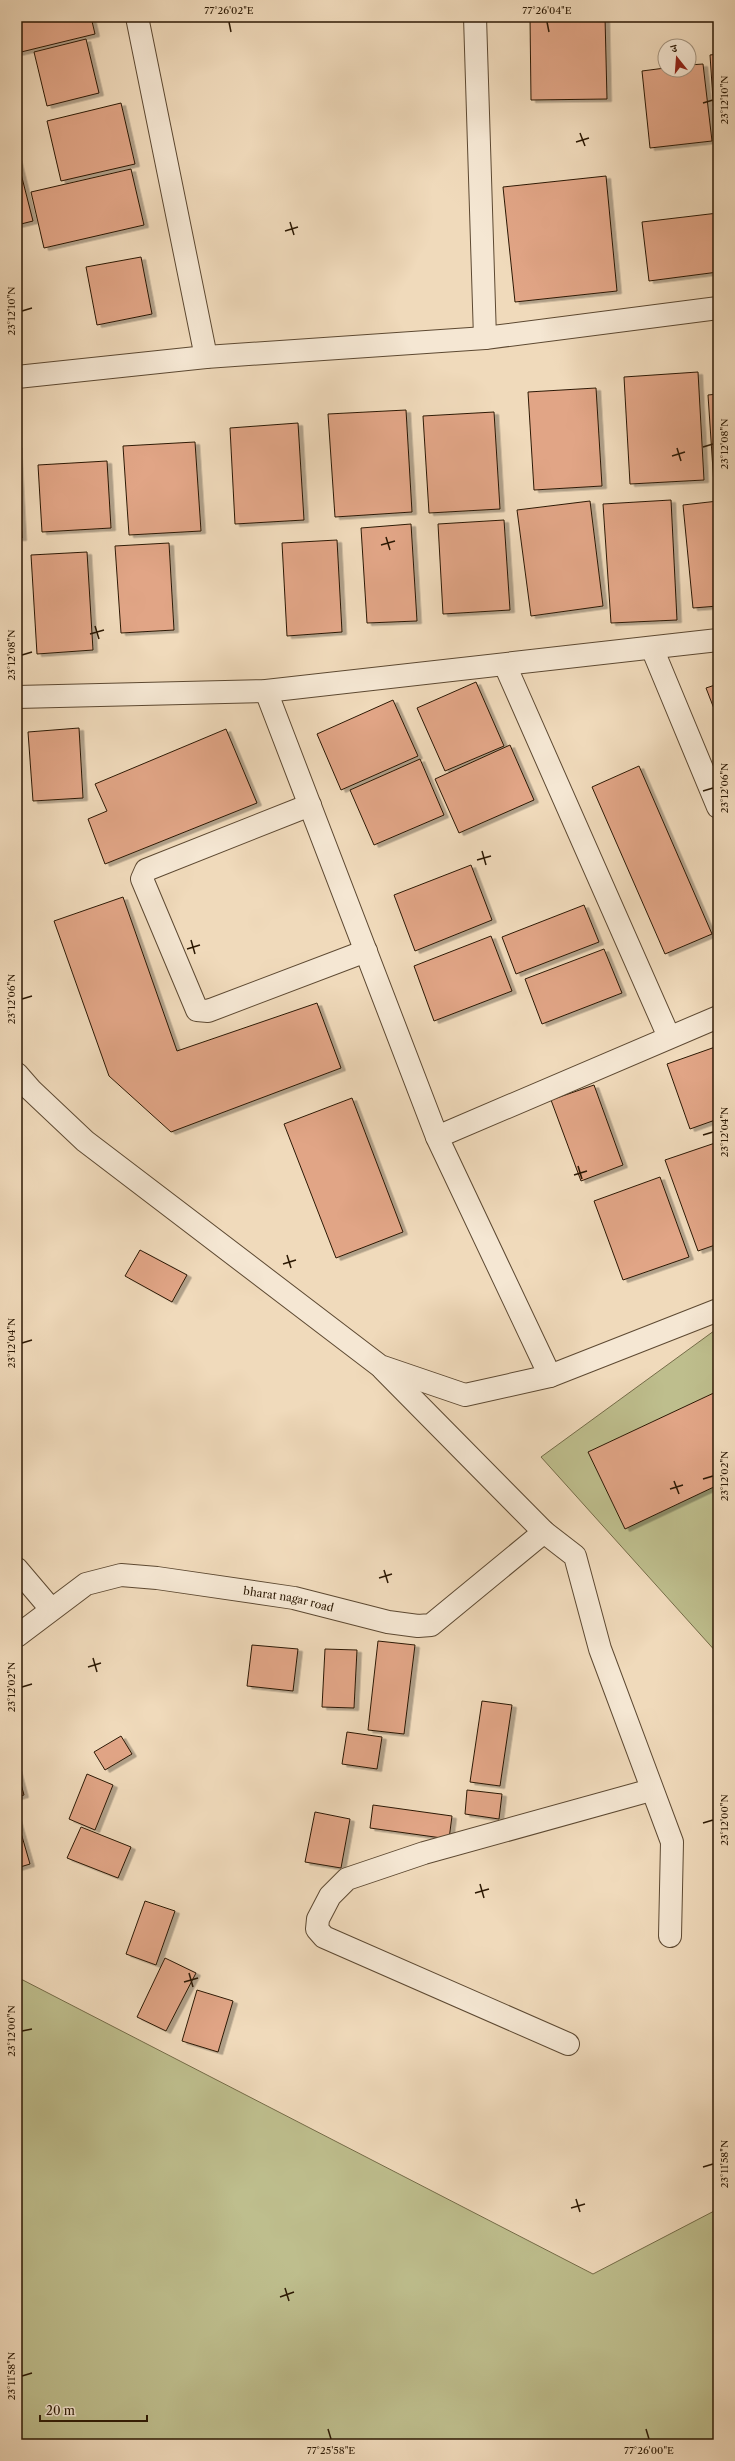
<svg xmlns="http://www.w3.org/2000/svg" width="735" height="2461" font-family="'Libre Caslon Text','Noto Serif Devanagari',serif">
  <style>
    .green { fill: #bebe8d; stroke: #756c48 }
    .building { fill: #e1a586; stroke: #2c1904; filter: url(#shadow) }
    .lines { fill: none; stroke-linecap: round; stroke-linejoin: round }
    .minor-casing { stroke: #5d4932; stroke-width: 24 }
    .minor { stroke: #f5e7d3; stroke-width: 22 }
    .ticks { fill: none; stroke: #2c1904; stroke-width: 1.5 }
    .labels { text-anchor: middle; stroke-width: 3.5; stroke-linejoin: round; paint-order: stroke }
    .street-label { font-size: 11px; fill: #2c1904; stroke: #f5e7d3 }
    .neatline { fill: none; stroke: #2c1904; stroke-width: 1.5 }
    .ticks-label { font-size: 10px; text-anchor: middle; fill: #2c1904 }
  </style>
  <defs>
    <filter id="shadow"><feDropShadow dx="4.5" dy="2.5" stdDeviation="0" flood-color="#0004"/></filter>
  </defs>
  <rect width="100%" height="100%" fill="#f0dabb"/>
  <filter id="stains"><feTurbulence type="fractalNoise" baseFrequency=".005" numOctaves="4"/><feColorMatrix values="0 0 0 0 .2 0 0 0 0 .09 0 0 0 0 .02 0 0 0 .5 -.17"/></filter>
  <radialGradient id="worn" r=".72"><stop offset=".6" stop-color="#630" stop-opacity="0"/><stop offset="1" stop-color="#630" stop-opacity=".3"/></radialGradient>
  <path class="green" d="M718,1328V1654L541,1457Z
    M17,1977L593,2274L718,2209V2444H17Z"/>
  <path class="building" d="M17,17H91L95,34L17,53Z
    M530,17H605L607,99L531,100Z
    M86,39L99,93L47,106L34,52Z
    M718,54V130H715L710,55Z
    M703,64L712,141L650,148L642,71L665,68V70H689V65Z
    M121,103L135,164L61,181L47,121Z
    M17,158L33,221L17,225Z
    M131,169L144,225L44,248L31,192Z
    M606,176L617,291L515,302L503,187Z
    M718,213V272L649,281L642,222Z
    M141,257L152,314L97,325L86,267Z
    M698,372L704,480L630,484L624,377Z
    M596,388L602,486L534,490L528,392Z
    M718,394V485H714L708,395Z
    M406,410L412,512L335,517L328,414Z
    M494,412L500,509L429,513L423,416Z
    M298,423L304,520L235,524L230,428Z
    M195,442L201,531L129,535L123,446Z
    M17,445L22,538H17Z
    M107,461L111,528L42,532L38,465Z
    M671,500L677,620L611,623L603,504Z
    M590,501L603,606L531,616L517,510Z
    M718,501V606L693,608L683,505Z
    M504,520L510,610L443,614L438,524Z
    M411,524L417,621L367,623L361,528Z
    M337,540L342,632L287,636L282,543Z
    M169,543L174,630L121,633L115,546Z
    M87,552L93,650L37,654L31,555Z
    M476,682L504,746L445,771L417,708Z
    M718,684V719L706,688Z
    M393,700L418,756L341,790L317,734Z
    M79,728L83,798L33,801L28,732Z
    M226,729L257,803L105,864L88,819L107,811L95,784Z
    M510,745L534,800L459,833L435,779Z
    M420,759L444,815L374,845L350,790Z
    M639,766L712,934L665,954L592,787Z
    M471,865L492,920L415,951L394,895Z
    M123,897L177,1051L317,1003L341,1068L171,1132L109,1076L54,921Z
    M584,905L599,942L516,974L502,937Z
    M491,936L512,991L434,1021L414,966Z
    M604,949L622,993L542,1024L525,979Z
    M718,1046V1119L690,1129L667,1064Z
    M594,1085L623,1165L581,1181L551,1100Z
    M352,1098L403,1232L336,1258L284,1124Z
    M718,1142V1244L698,1251L665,1160Z
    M660,1177L689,1257L623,1280L594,1201Z
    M140,1250L187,1275L172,1302L125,1276Z
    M718,1391V1485L625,1529L588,1452Z
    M378,1641L415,1645L404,1734L368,1730Z
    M252,1645L298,1649L293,1691L247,1686Z
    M325,1649L357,1650L354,1708L322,1707Z
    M482,1701L512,1705L500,1786L470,1782Z
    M347,1732L382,1737L377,1769L342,1764Z
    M121,1736L132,1754L105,1770L94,1752Z
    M17,1769L24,1795L17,1797Z
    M87,1774L113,1785L95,1830L69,1819Z
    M467,1790L502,1794L499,1819L465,1814Z
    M373,1805L452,1816L449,1839L370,1828Z
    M315,1812L350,1819L341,1868L305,1862Z
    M17,1819L30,1864L17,1868Z
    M81,1827L131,1847L118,1878L67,1858Z
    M145,1901L175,1911L156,1965L126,1954Z
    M165,1958L196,1973L166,2031L137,2017Z
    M197,1990L233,2001L218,2052L182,2041Z"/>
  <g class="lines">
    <defs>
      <g id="minor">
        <path d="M137,17L206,357"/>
        <path d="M475,17L485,338"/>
        <path d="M17,377L206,357L485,338L718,308"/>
        <path d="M652,648L718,807"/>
        <path d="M505,665L669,1037"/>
        <path d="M266,691L437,1137L550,1376"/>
        <path d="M17,697L266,691L718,640"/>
        <path d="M310,805L146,870L142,879L197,1010L208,1011L366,951"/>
        <path d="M17,1074L31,1090L85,1141L380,1366L465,1395L550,1376L718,1310"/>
        <path d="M437,1137L718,1017"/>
        <path d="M383,1369L544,1532L575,1556L600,1649L672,1842L670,1936"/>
        <path d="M17,1569L51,1609"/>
        <path id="s1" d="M17,1636L86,1584L121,1575L157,1578L294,1598L388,1622L418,1626L431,1625L544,1532"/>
        <path d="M568,2044L324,1937L317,1929L318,1919L330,1896L347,1879L424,1853L651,1790"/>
      </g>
    </defs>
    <use href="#minor" class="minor-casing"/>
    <use href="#minor" class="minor"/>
  </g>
  <path class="ticks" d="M229,22L231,32M547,22L549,32M703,103L713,100M580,133L585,146M576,142L589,138M290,222L294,235M285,231L298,227M22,311L32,308M703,447L713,444M677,448L681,461M672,456L685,452M386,537L390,550M381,545L395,541M95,626L99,639M90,634L104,630M22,655L32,652M703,791L713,788M482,851L486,865M477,860L491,856M191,940L195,954M187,949L200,945M22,999L32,996M703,1135L713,1132M578,1166L582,1179M574,1175L587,1171M287,1255L291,1268M283,1264L296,1260M22,1343L32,1340M703,1479L713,1476M674,1481L679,1494M670,1489L683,1485M384,1570L388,1583M379,1578L392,1574M93,1658L97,1672M88,1667L101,1663M22,1687L32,1684M703,1823L713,1820M480,1884L484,1898M475,1893L489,1889M189,1973L193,1987M184,1982L198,1978M22,2031L32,2029M703,2167L713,2164M576,2199L580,2212M571,2208L585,2204M285,2288L289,2301M280,2297L294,2292M22,2376L32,2373M328,2429L331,2439M646,2429L649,2439"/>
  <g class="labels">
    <g class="street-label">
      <text dy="4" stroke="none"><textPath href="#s1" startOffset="292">bharat nagar road</textPath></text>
    </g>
  </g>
  <rect width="735" height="2461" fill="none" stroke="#f0dabb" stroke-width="44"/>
  <g transform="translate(677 58) rotate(343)"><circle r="19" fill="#f5e7d3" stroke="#a59580"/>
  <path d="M0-3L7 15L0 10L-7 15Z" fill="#8f2418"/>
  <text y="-6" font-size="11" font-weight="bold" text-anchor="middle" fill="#2c1904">उ</text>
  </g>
  <path d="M40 2415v6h107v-6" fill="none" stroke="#2c1904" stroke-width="2"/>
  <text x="46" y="2415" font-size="12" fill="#2c1904" stroke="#f5e7d3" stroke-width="3" paint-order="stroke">20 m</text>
  <rect x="22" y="22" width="691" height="2417" class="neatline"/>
  <g class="ticks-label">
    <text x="229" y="14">77°26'02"E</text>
    <text x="547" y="14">77°26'04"E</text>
    <text transform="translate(724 100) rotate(-90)" y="4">23°12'10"N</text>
    <text transform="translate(11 311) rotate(-90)" y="4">23°12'10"N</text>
    <text transform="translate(724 444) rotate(-90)" y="4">23°12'08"N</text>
    <text transform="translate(11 655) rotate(-90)" y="4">23°12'08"N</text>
    <text transform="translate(724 788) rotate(-90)" y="4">23°12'06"N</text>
    <text transform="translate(11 999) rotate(-90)" y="4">23°12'06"N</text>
    <text transform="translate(724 1132) rotate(-90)" y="4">23°12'04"N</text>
    <text transform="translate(11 1343) rotate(-90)" y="4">23°12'04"N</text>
    <text transform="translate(724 1476) rotate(-90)" y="4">23°12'02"N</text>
    <text transform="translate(11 1687) rotate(-90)" y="4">23°12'02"N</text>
    <text transform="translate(724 1820) rotate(-90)" y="4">23°12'00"N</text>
    <text transform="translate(11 2031) rotate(-90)" y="4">23°12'00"N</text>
    <text transform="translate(724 2164) rotate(-90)" y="4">23°11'58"N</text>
    <text transform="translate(11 2376) rotate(-90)" y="4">23°11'58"N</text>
    <text x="331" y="2454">77°25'58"E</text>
    <text x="649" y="2454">77°26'00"E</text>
  </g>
  <rect width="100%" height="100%" filter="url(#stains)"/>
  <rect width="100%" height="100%" fill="url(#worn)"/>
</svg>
